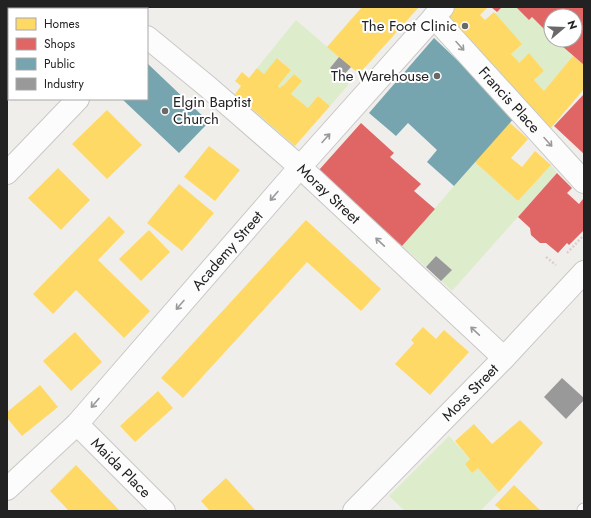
<svg xmlns="http://www.w3.org/2000/svg" width="591" height="518" font-family="Jost,sans-serif">
  <style>
    .grass { fill: #ddeccb }
    .homes { fill: #ffd966 }
    .shops { fill: #e06666 }
    .public { fill: #76a5af }
    .industry { fill: #999 }
    .lines { fill: none; stroke-linecap: round; stroke-linejoin: round }
    .service-casing { stroke: #c9c8c7; stroke-width: 15 }
    .minor-casing { stroke: #c9c8c7; stroke-width: 24 }
    .tertiary-casing { stroke: #c9c8c7; stroke-width: 24 }
    .path { stroke: #dccecd; stroke-width: 2.5; stroke-dasharray: 2 2; stroke-linecap: butt }
    .service { stroke: #fdfcfc; stroke-width: 13 }
    .minor { stroke: #fdfcfc; stroke-width: 22 }
    .tertiary { stroke: #fdfcfc; stroke-width: 22 }
    .oneway { stroke: #9a9a9a }
    .poi-dot { fill: #6a6968; stroke: #fff; stroke-width: 1.5 }
    .labels { text-anchor: middle; stroke-width: 4; stroke-linejoin: round; paint-order: stroke }
    .poi-label { font-size: 15px; fill: #222; stroke: #fff; text-anchor: end }
    .street-label { font-size: 15px; fill: #222; stroke: #fff }
  </style>
  <rect width="100%" height="100%" fill="#f0eeeb"/>
  <path class="grass" d="M502,7H516L529,20L532,17L551,36V40H555L573,56L544,91L534,80L544,71L529,54L519,63L511,54L522,44L495,14Z
    M296,20L339,57L330,68L349,84L330,106L318,96L308,108L291,94L302,81L294,74L283,86L282,85L280,88L278,86L291,70L278,58L264,74L257,68Z
    M235,94L295,146L294,148L233,96Z
    M475,162L518,201L551,165L557,173L452,291L441,281L452,270L436,256L426,267L402,246Z
    M449,436L470,459L465,464L472,472L478,468L499,492L480,511H405L389,496Z"/>
  <path class="homes" d="M27,7H48L50,9H26Z
    M362,7H419L359,74L327,47Z
    M455,7H488L480,15L485,20L494,12L522,44L511,54L517,60L519,63L529,53L544,71L534,80L544,91L573,56L584,65V89L550,129L447,15Z
    M277,58L291,70L278,86L280,88L282,85L283,86L294,74L302,81L291,94L308,108L318,96L330,106L295,146L235,94L241,86L235,81L242,72L249,78L257,68L264,74Z
    M7,72L9,73V94L7,96Z
    M107,110L142,145L107,179L72,144Z
    M509,122L528,139L511,158L522,167L535,151L551,165L518,201L475,162Z
    M209,146L240,170L215,201L184,177Z
    M58,168L90,200L61,230L28,198Z
    M179,184L214,213L182,251L147,223Z
    M109,216L125,232L98,260L150,311L124,338L76,290L53,314L33,294Z
    M306,220L381,289L361,311L307,262L183,398L161,378Z
    M149,230L170,252L141,281L119,259Z
    M423,327L436,339L444,330L469,352L430,395L395,364L414,343L411,340Z
    M75,332L102,362L71,391L43,361Z
    M40,385L58,407L22,436L7,418V412Z
    M158,391L173,408L135,442L120,426Z
    M520,420L543,443L499,492L478,468L472,473L465,464L470,459L455,441L474,424L492,444Z
    M76,465L120,511H69L50,491Z
    M226,478L256,511H210L201,501Z
    M514,485L541,511H502L495,505Z"/>
  <path class="shops" d="M491,7H502L497,12Z
    M516,7H584V65L555,40H575V16H551V36L532,17L529,20Z
    M584,94V154L554,126Z
    M361,123L394,153L390,157L421,184L414,191L435,209L402,246L319,170Z
    M557,173L572,188L567,193L579,204L583,199L584,200V230L569,245L567,243L558,253L546,243H540L531,235L530,228L518,217Z"/>
  <path class="public" d="M434,38L516,116L454,186L427,162L437,150L408,123L396,136L369,113Z
    M147,63L209,122L179,153L122,99H147Z"/>
  <path class="industry" d="M339,57L351,67L341,78L330,68Z
    M436,256L452,270L441,281L426,267Z
    M562,378L584,398V400L566,419L544,397Z"/>
  <g class="lines">
    <defs>
      <path id="service" d="M584,511V510"/>
      <g id="minor">
        <path d="M109,7L111,9"/>
        <path id="s1" d="M434,17L584,182"/>
        <path id="s2" d="M147,37L208,87L300,167L504,358"/>
        <path d="M7,173L78,99"/>
        <path id="s3" d="M77,424L164,511"/>
        <path id="s4" d="M7,489L77,424L300,167L443,7"/>
      </g>
      <g id="tertiary">
        <path id="s5" d="M354,511L504,358L584,272"/>
      </g>
    </defs>
    <use href="#service" class="service-casing"/>
    <use href="#minor" class="minor-casing"/>
    <use href="#tertiary" class="tertiary-casing"/>
    <path class="path" d="M567,253L584,235
      M546,257L556,265"/>
    <use href="#service" class="service"/>
    <use href="#minor" class="minor"/>
    <use href="#tertiary" class="tertiary"/>
  </g>
  <defs><path id="oneway-shaft" d="M-6 0H5M1.5-3L5.5 0L1.5 3" fill="none" stroke-width="1.6" stroke-linecap="round" stroke-linejoin="round"/></defs>
  <g class="oneway">
    <use href="#oneway-shaft" transform="translate(460 46) rotate(48)"/>
    <use href="#oneway-shaft" transform="translate(326 138) rotate(-48)"/>
    <use href="#oneway-shaft" transform="translate(548 142) rotate(48)"/>
    <use href="#oneway-shaft" transform="translate(274 196) rotate(131)"/>
    <use href="#oneway-shaft" transform="translate(380 242) rotate(-137)"/>
    <use href="#oneway-shaft" transform="translate(180 305) rotate(131)"/>
    <use href="#oneway-shaft" transform="translate(475 331) rotate(-137)"/>
    <use href="#oneway-shaft" transform="translate(95 403) rotate(131)"/>
  </g>
  <g class="poi-dot">
    <circle cx="465" cy="26" r="4"/>
    <circle cx="437" cy="76" r="4"/>
    <circle cx="165" cy="111" r="4"/>
  </g>
  <g class="labels">
    <g class="poi-label">
      <text x="457" y="31">The Foot Clinic</text>
      <text x="429" y="81">The Warehouse</text>
      <text x="173" y="107" text-anchor="start">Elgin Baptist<tspan x="173" dy="17">Church</tspan></text>
    </g>
    <g class="street-label">
      <text dy="5" stroke="none"><textPath href="#s1" startOffset="112">Francis Place</textPath></text>
      <text dy="5" stroke="none"><textPath href="#s2" startOffset="240">Moray Street</textPath></text>
      <text dy="5" stroke="none"><textPath href="#s4" startOffset="325">Academy Street</textPath></text>
      <text dy="5" stroke="none"><textPath href="#s5" startOffset="166">Moss Street</textPath></text>
      <text dy="5" stroke="none"><textPath href="#s3" startOffset="62">Maida Place</textPath></text>
    </g>
  </g>
  <rect width="591" height="518" fill="none" stroke="#222222" stroke-width="16"/>
  <rect x="8" y="8" width="140" height="92" fill="#ffffff" stroke="#a7a7a7"/>
  <rect x="16" y="18" width="20" height="12" fill="#ffd966" stroke="#a7a7a7"/>
  <text x="44" y="28" font-size="12" fill="#222222">Homes</text>
  <rect x="16" y="38" width="20" height="12" fill="#e06666" stroke="#a7a7a7"/>
  <text x="44" y="48" font-size="12" fill="#222222">Shops</text>
  <rect x="16" y="58" width="20" height="12" fill="#76a5af" stroke="#a7a7a7"/>
  <text x="44" y="68" font-size="12" fill="#222222">Public</text>
  <rect x="16" y="78" width="20" height="12" fill="#999999" stroke="#a7a7a7"/>
  <text x="44" y="88" font-size="12" fill="#222222">Industry</text>
  <g transform="translate(563 28) rotate(71)"><circle r="19" fill="#ffffff" stroke="#a7a7a7"/>
  <path d="M0-3L7 15L0 10L-7 15Z" fill="#6a6968"/>
  <text y="-6" font-size="11" font-weight="bold" text-anchor="middle" fill="#222222">N</text>
  </g>
</svg>
